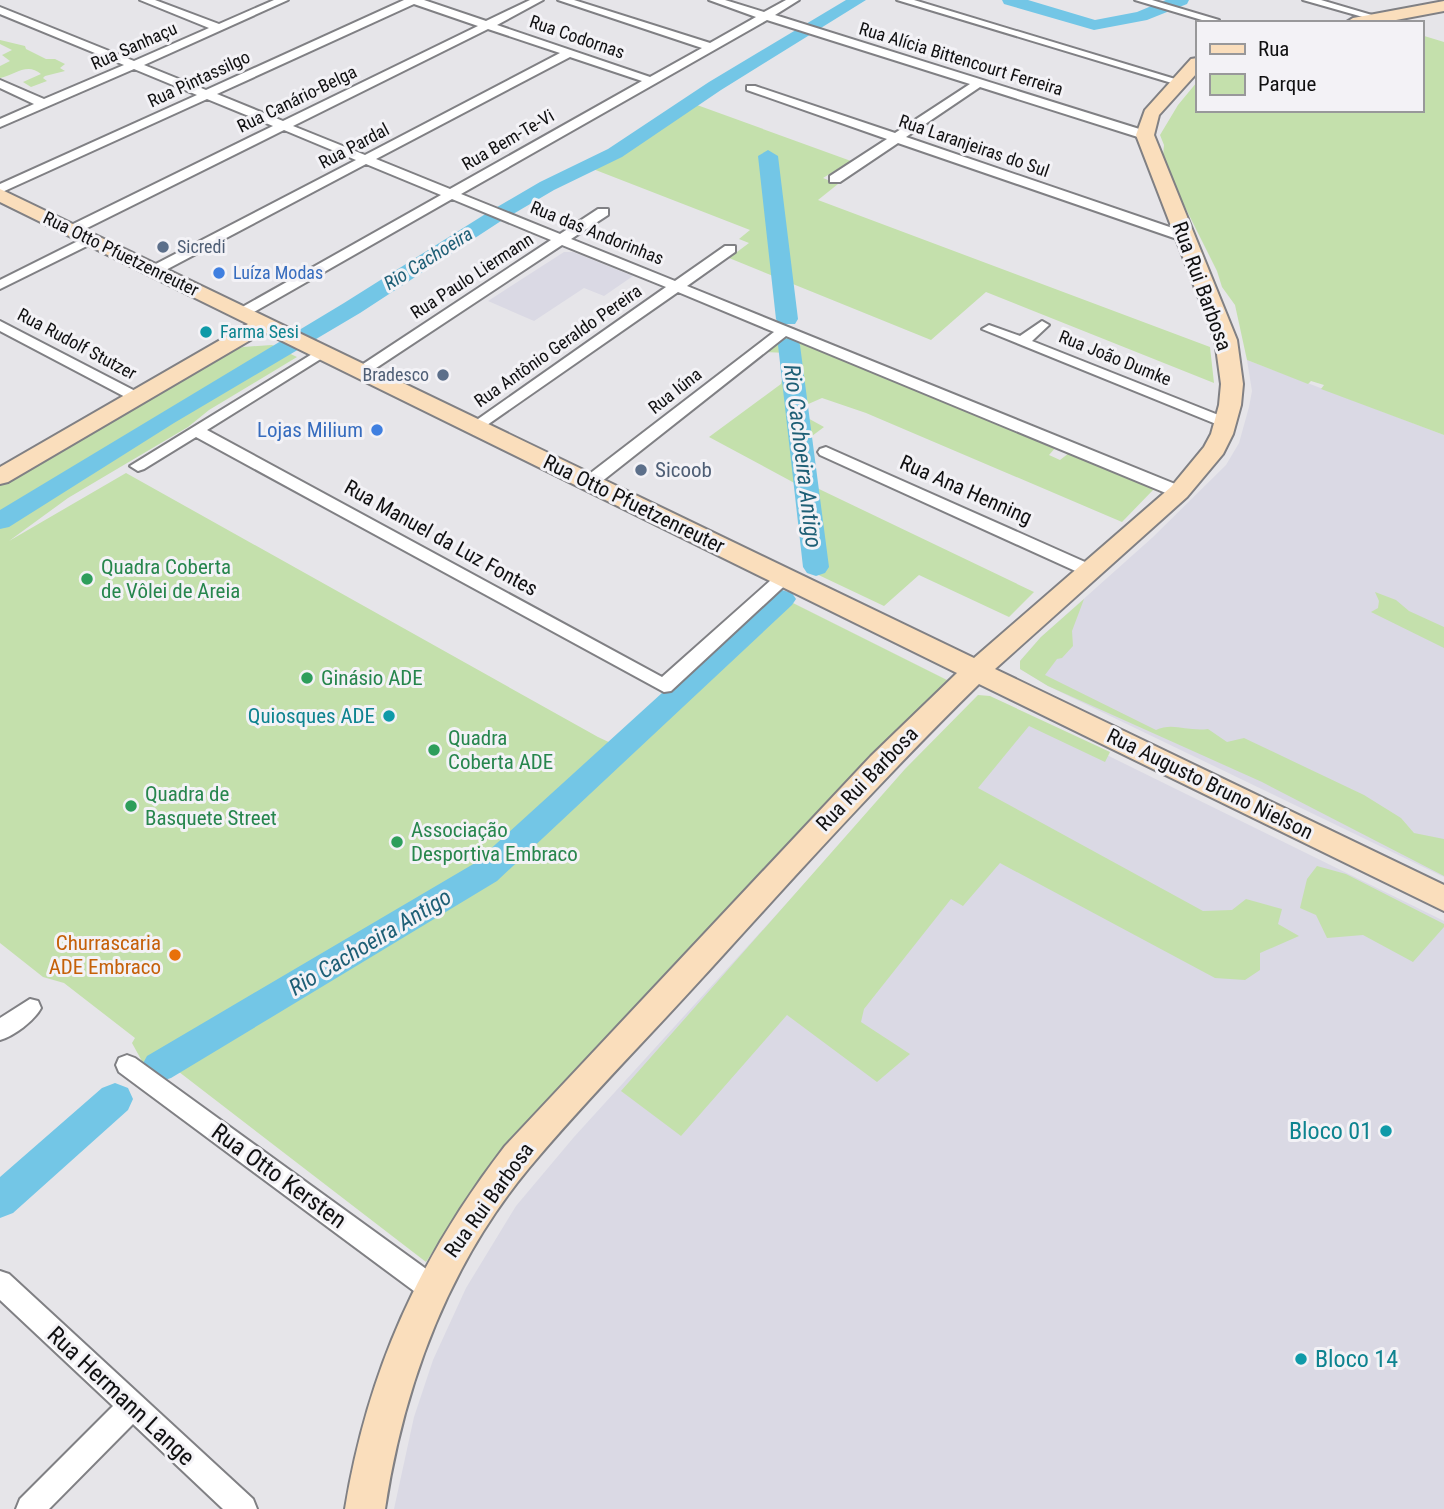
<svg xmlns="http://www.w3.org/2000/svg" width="1444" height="1509" font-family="'Roboto Condensed',sans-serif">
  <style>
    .built { fill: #dad9e4 }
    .green { fill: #c4e0ac }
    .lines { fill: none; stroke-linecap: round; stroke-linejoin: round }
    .river { fill: #73c6e6; fill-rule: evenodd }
    .minor-casing { stroke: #808084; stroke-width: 4 }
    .secondary-casing { stroke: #808084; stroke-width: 4 }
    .minor { fill: #fff; fill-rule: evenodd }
    .secondary { fill: #fadebc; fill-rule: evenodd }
    .service-dot { fill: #5c6f8a; stroke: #f3f2f6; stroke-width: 2.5 }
    .shop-dot { fill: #3f7fe0; stroke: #f3f2f6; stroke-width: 2.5 }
    .culture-dot { fill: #0f9aa8; stroke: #f3f2f6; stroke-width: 2.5 }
    .leisure-dot { fill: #2e9e5b; stroke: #f3f2f6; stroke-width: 2.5 }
    .food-dot { fill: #e8710a; stroke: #f3f2f6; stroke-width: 2.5 }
    .labels { text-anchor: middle; stroke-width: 6; stroke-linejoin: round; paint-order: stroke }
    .far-street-label { font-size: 18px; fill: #101011; stroke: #f3f2f6 }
    .far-service-label { font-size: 18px; fill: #4e5e75; stroke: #f3f2f6; text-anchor: start }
    .far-shop-label { font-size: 18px; fill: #366cbe; stroke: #f3f2f6; text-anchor: start }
    .far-culture-label { font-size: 18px; fill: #0d838f; stroke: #f3f2f6; text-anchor: start }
    .far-water-label { font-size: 19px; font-style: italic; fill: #1e5f76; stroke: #f3f2f6 }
    .street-label { font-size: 21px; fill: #101011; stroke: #f3f2f6 }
    .shop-label { font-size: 21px; fill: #366cbe; stroke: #f3f2f6; text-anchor: end }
    .service-label { font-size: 21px; fill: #4e5e75; stroke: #f3f2f6; text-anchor: start }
    .leisure-label { font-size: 21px; fill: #27864d; stroke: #f3f2f6; text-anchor: start }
    .culture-label { font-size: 21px; fill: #0d838f; stroke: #f3f2f6; text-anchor: end }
    .food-label { font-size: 21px; fill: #c56008; stroke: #f3f2f6; text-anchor: end }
    .water-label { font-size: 23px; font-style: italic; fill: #1e5f76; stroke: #f3f2f6 }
    .near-culture-label { font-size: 24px; fill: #0d838f; stroke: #f3f2f6; text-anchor: end }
    .near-street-label { font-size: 24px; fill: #101011; stroke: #f3f2f6 }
  </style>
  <rect width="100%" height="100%" fill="#e6e5e9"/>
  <path class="built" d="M564,252H573L633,276L604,296L584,288L534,321L488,301Z
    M1247,360L1444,435V877L1048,686L1020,669V661L1041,637L1153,537L1226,465L1239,443L1249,407L1252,391Z
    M993,699L1444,921V1509H394L414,1417L433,1360L466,1288L516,1206L574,1137L948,726Z"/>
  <path class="green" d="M1421,35L1444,42V435L1321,389L1324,385L1311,381L1308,384L1247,360L1235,305L1222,287L1217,271L1176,189L1163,156L1164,145L1160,135L1178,105L1197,82V110H1421Z
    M0,40L25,46L26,49L46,59H55L65,64L60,68L65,71L45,76L43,78L47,81L31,87L23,82L41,74C27,62 15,75 0,78V66L10,61L2,55L12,50L0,44Z
    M697,105L851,161L823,178L838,184L818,200L1210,347L1214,383L986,292L931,340L729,258L749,243L739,239L750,230L593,169L622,155Z
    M774,335L789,336L1056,447L1049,455L1060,460L1069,453L1154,489L1122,522L866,413L822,398L806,405L804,416L824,427L804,442L802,478L819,489L1034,592L1009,617L919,575L884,606L808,570L800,486L709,437L781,384L787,353L765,352Z
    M272,345L297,357L209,410L188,427L68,498L9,541L126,473L598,737L628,751L793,603L947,680L492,1163L426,1262L157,1055L143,1063L132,1043L135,1038L64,983L43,977L0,943V485L228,352L243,347Z
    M1375,592L1396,600L1409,611L1444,627V648L1371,612L1378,608L1379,601Z
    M1084,599L1072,631L1073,646L1062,658L1057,659L1045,675L1156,730C1173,722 1188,732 1208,729L1227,742L1244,738L1364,795L1401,818L1414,833L1444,839V876L1262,782L1048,686L1020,669V661L1041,637Z
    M978,695L990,696L1110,752L1105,762L1029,726L978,788L1203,911L1232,910L1246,899L1282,909L1278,924L1299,936L1260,953V970L1245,980L1215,978L1000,863L963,906L951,899L864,1009L861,1022L910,1054L877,1082L787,1015L681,1136L621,1091L905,769Z
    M1317,866L1346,874L1444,924V927L1413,962L1363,935L1327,938L1316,915L1300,908L1307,879Z"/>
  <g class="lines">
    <path class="river" d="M846,0H866L721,90L622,157L554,190L501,221L360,313L174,423L9,527L0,529V510L344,303L487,213L540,182L608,149L709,82Z
      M1002,0H1028L1095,20L1137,12L1166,0H1189L1187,4L1147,20L1094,30L1004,4Z
      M768,150L778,156L798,319L795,324H779L776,319L758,156Z
      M789,338L797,340L800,345L829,567L825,573L816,576L807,573L803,567L778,345L781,340Z
      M782,590L792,593L796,599L792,605L497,881L171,1078L159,1082L147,1078L141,1067L147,1056L475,863L772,593Z
      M115,1083L128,1088L133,1099L128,1110L13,1213L0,1218V1177L102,1088Z"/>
    <defs>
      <path id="minor" d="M140,0H155L219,24L274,0H288L144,65L206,90L404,0H424L486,21L530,0H543L497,25L650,77L702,48L558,0H574L710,43L756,17L709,0H725L764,12L786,0H799L775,15L1149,132V138H1141L980,87L906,137L1190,234V240H1180L898,143L840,182H830V176L887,139L747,90V86H755L895,133L970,84L767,20L461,194L560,234L598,209H608V215L571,239L675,281L725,246H735V252L687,286L1185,488L1187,492L1179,497L1173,496L786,336L596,486H584L582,482L584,478L774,332L678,292L477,432L469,427L471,424L666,287L562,245L367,374H357L355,371L357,368L551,240L452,199L247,316H237V310L441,195L366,164L160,273H150V267L356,160L284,130L77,233H67V227L273,126L207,99L0,193V184L197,95L134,69L0,127V119L34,104L0,88V80L44,99L124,65L0,14V7L134,61L209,28ZM414,4L478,26L283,121L217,94ZM488,29L560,53L365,155L293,126ZM570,57L642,81L450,189L376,159Z
        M897,0H914L1185,82L1175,84Z
        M1135,0H1152L1219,20L1212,23Z
        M1303,0H1321L1382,18L1377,21Z
        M90,235L97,239L95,242L0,289V280Z
        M0,321L141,394L144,397L141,400H131L0,331Z
        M1042,321L1049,325L1032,341L1231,420L1234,423L1231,426H1221L982,329L989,325L1020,336Z
        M322,348L327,349L329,352L327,355L207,430L662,677L779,573L785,571L794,577L671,691L664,692L196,437L144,469L138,471L130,466Z
        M826,447L1094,566L1097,570L1094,574H1082L820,455L818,452L820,449Z
        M30,999L38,1001L41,1008C34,1021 14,1036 0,1040V1018Z
        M127,1055L135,1058L440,1279L444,1288L440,1297L431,1300L422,1297L119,1072L116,1065L119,1058Z
        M0,1271L9,1274L253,1499L257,1509H223L133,1424L49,1509H16L20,1499L113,1406L0,1300Z"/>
      <path id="secondary" d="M1444,1V11L1380,23H1345L1353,18Z
        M1197,58V73L1159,115L1154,135L1237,340L1243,384L1241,405L1233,434L1223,454L1187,497L995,669L1444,885V911L979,684C883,778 794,877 704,976C646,1040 584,1102 529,1168C448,1266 404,1384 385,1509H345C368,1370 419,1258 505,1146L871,756L957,673L264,332L8,482L0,484V467L248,324L0,202V189L974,658L1171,487L1204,447L1211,434L1219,405L1221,384L1215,340L1136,135L1145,110L1191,59Z"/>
    </defs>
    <use href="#minor" class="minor-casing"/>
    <use href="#secondary" class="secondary-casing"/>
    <use href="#minor" class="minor"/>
    <use href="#secondary" class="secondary"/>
  </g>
  <g class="service-dot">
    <circle cx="163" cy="247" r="7"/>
    <circle cx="443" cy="375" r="7"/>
    <circle cx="641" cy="470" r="7"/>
  </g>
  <g class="shop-dot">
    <circle cx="219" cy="273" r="7"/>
    <circle cx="377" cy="430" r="7"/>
  </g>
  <g class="culture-dot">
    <circle cx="206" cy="332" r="7"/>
    <circle cx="389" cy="716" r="7"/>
    <circle cx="1386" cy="1131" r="7"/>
    <circle cx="1301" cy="1359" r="7"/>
  </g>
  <g class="leisure-dot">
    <circle cx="87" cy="579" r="7"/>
    <circle cx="307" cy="678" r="7"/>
    <circle cx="434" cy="750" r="7"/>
    <circle cx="131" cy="806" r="7"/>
    <circle cx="397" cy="842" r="7"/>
  </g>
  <circle class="food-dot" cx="175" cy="955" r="7"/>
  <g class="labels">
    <g class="far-street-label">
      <text transform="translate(577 37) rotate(19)" y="6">Rua Codornas</text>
      <text transform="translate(134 46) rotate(-24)" y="6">Rua Sanhaçu</text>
      <text transform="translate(961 59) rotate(17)" y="6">Rua Alícia Bittencourt Ferreira</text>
      <text transform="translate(199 79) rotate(-25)" y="6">Rua Pintassilgo</text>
      <text transform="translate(297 99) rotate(-26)" y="6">Rua Canário-Belga</text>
      <text transform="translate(508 140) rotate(-30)" y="6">Rua Bem-Te-Vi</text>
      <text transform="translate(354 146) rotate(-28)" y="6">Rua Pardal</text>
      <text transform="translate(974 146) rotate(19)" y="6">Rua Laranjeiras do Sul</text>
      <text transform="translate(597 233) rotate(22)" y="6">Rua das Andorinhas</text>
      <text transform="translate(121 254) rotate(26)" y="6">Rua Otto Pfuetzenreuter</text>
      <text transform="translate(472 276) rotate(-33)" y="6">Rua Paulo Liermann</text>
      <text transform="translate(77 344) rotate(28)" y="6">Rua Rudolf Stutzer</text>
      <text transform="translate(558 346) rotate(-35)" y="6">Rua Antônio Geraldo Pereira</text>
      <text transform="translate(1115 358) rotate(22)" y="6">Rua João Dumke</text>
      <text transform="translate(675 391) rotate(-38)" y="6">Rua Iúna</text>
    </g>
    <g class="far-service-label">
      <text x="177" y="253">Sicredi</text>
      <text x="429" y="381" text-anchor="end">Bradesco</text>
    </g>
    <g class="far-shop-label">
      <text x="233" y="279">Luíza Modas</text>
    </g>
    <g class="far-culture-label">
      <text x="220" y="338">Farma Sesi</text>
    </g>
    <g class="far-water-label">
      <text transform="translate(428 258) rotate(-32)" y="7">Rio Cachoeira</text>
    </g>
    <g class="street-label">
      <text transform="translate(1202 286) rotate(70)" y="7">Rua Rui Barbosa</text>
      <text transform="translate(966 490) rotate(24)" y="7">Rua Ana Henning</text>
      <text transform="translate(634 504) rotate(26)" y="7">Rua Otto Pfuetzenreuter</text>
      <text transform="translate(441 538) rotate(29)" y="7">Rua Manuel da Luz Fontes</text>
      <text transform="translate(867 779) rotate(-46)" y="7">Rua Rui Barbosa</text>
      <text transform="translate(1210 784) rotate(26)" y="7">Rua Augusto Bruno Nielson</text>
      <text transform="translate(489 1200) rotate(-54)" y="7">Rua Rui Barbosa</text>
    </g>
    <g class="shop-label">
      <text x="363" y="437">Lojas Milium</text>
    </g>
    <g class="service-label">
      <text x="655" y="477">Sicoob</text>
    </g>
    <g class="leisure-label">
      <text x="101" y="574">Quadra Coberta<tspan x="101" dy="24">de Vôlei de Areia</tspan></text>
      <text x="321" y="685">Ginásio ADE</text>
      <text x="448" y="745">Quadra<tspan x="448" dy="24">Coberta ADE</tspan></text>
      <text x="145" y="801">Quadra de<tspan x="145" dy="24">Basquete Street</tspan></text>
      <text x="411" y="837">Associação<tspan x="411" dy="24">Desportiva Embraco</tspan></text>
    </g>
    <g class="culture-label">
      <text x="375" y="723">Quiosques ADE</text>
    </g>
    <g class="food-label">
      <text x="161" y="950">Churrascaria<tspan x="161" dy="24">ADE Embraco</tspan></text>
    </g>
    <g class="water-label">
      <text transform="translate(803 456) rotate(83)" y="8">Rio Cachoeira Antigo</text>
      <text transform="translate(370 942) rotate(-31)" y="8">Rio Cachoeira Antigo</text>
    </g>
    <g class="near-culture-label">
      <text x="1372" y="1139">Bloco 01</text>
      <text x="1315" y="1367" text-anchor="start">Bloco 14</text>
    </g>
    <g class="near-street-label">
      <text transform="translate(279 1176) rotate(36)" y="8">Rua Otto Kersten</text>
      <text transform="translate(121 1396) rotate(43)" y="8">Rua Hermann Lange</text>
    </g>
  </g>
  <rect x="1196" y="21" width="228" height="91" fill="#f3f2f6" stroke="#98989a" stroke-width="2"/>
  <rect x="1210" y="44" width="35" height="10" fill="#fadebc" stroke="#98989a" stroke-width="2"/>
  <text x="1258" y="56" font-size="21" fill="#101011">Rua</text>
  <rect x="1210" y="74" width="35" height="21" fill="#c4e0ac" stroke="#98989a" stroke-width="2"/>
  <text x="1258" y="91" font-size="21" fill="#101011">Parque</text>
</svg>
